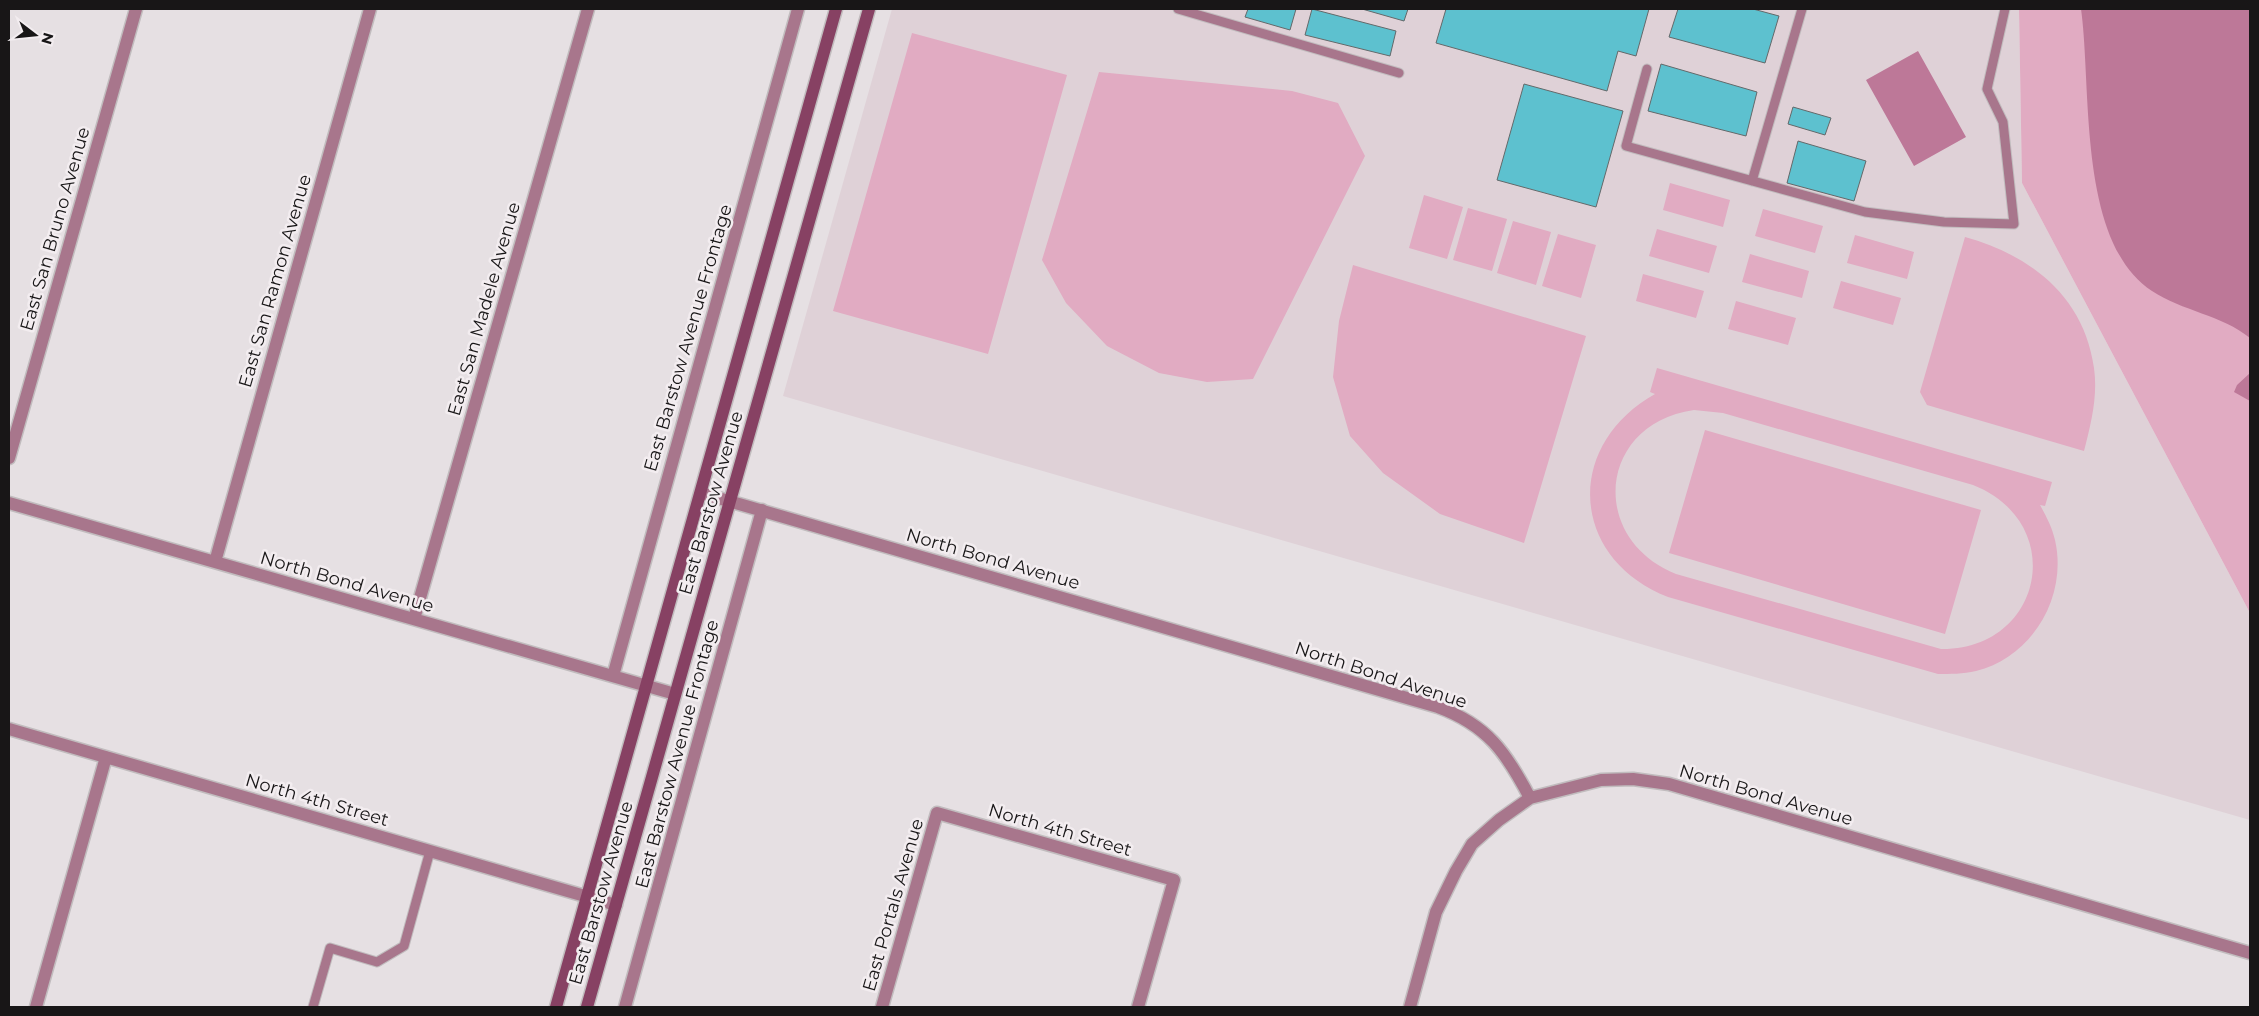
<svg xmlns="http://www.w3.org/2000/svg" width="2259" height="1016" font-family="Montserrat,sans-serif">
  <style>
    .built { fill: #dfd1d7 }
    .green { fill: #e1abc2; fill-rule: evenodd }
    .water { fill: #bd7898 }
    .building { fill: #5dc1cf; stroke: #63696a }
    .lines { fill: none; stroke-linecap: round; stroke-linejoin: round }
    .lane-casing { stroke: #c1bcbe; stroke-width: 11 }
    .street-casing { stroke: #c1bcbe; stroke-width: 15 }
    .secondary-casing { stroke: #c1bcbe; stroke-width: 15 }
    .lane { stroke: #a8768c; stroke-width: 9 }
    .street { stroke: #a8768c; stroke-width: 12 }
    .secondary { stroke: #874163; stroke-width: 12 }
    .labels { text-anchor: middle; stroke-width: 5; stroke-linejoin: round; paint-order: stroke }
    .street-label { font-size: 18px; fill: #181617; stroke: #f3edf0 }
  </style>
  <rect width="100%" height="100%" fill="#e6e0e3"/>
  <path class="built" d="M892,9H2019L2022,183L2250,613V820L783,396Z"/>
  <path class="green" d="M2019,9H2250V613L2022,183Z
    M912,33L1067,75L988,354L833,311Z
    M1099,72L1292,91L1338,103L1365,156L1253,379L1207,382L1159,373L1107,346L1066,303L1042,260Z
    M1670,183L1730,200L1723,227L1663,210Z
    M1424,195L1463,207L1447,259L1409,248Z
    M1468,208L1507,219L1492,271L1453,260Z
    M1763,209L1823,226L1815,253L1755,236Z
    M1513,221L1551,232L1536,285L1497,273Z
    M1657,229L1717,246L1709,273L1649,256Z
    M1558,234L1596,245L1581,298L1542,286Z
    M1855,235L1914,252L1907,279L1847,263Z
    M1965,237C2030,255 2084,296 2094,368C2098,396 2091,424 2084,451L1927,405L1920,392Z
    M1750,254L1809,271L1802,298L1742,282Z
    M1353,265L1586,336L1524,543L1440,514L1383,473L1350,436L1333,377L1339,321Z
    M1643,274L1704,291L1696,318L1636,301Z
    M1841,281L1901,298L1893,325L1833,308Z
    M1736,301L1796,318L1788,345L1728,329Z
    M1657,368L2052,482L2045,506L2040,505C2046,516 2052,527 2055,540C2068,597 2032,657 1976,671C1963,674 1950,674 1938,674L1668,597C1569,558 1564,445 1655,394L1650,392ZM1694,410L1723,413L1973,485C2069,523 2043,650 1941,649L1676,574C1587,538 1599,423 1694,410Z
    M1705,430L1981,510L1945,634L1669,553Z"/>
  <path class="water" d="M2081,9H2250V338C2222,315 2182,311 2152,291C2077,242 2092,88 2081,9Z
    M1918,51L1966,137L1914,166L1866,80Z
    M2250,373V401L2234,392L2237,385Z"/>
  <path class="building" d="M1248,9H1296L1290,30L1245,17Z
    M1312,9L1396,31L1390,56L1305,35Z
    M1362,9H1408L1404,21Z
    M1446,9H1649L1636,56L1618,51L1607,91L1436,43Z
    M1678,9H1753L1779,16L1765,63L1669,37Z
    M1661,64L1757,92L1746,136L1648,111Z
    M1524,84L1623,111L1596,207L1497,180Z
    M1793,107L1831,118L1825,135L1788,124Z
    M1798,141L1866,161L1854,201L1787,183Z"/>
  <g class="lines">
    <defs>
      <path id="lane" d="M1178,9L1399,73
        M1647,69L1626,146L1865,212L1944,222L2014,224L2003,122L1987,89L2005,9
        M1752,181L1802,9
        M313,1007L330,948L377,962L404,946L430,851"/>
      <path id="street" d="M9,458L136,9
        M701,493L1438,707C1487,725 1506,752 1530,798
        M9,503L675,694
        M215,562L370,9
        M414,619L588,9
        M613,676L798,9
        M9,729L616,905
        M36,1007L106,757
        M625,1007L762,510
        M882,1007L937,813L1174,880L1138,1007
        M1410,1007L1436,912L1456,871L1472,844L1499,820L1530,798L1601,780L1633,779L1669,784L2250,953"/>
      <path id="secondary" d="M556,1007L836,9
        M587,1007L869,9"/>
    </defs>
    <use href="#lane" class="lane-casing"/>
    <use href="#street" class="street-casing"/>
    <use href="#secondary" class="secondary-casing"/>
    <use href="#lane" class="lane"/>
    <use href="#street" class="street"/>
    <use href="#secondary" class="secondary"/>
  </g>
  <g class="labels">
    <g class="street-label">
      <text transform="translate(55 229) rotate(-74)" y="6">East San Bruno Avenue</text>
      <text transform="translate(275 281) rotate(-74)" y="6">East San Ramon Avenue</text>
      <text transform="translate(484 309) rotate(-74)" y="6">East San Madele Avenue</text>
      <text transform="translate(688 338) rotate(-74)" y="6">East Barstow Avenue Frontage</text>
      <text transform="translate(711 503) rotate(-74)" y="6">East Barstow Avenue</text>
      <text transform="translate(993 559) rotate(16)" y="6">North Bond Avenue</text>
      <text transform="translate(347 582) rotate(16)" y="6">North Bond Avenue</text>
      <text transform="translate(1381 675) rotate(18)" y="6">North Bond Avenue</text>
      <text transform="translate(677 754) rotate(-75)" y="6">East Barstow Avenue Frontage</text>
      <text transform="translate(1766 795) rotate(16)" y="6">North Bond Avenue</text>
      <text transform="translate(317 800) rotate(16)" y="6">North 4th Street</text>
      <text transform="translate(1060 830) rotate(16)" y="6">North 4th Street</text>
      <text transform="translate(601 893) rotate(-74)" y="6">East Barstow Avenue</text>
      <text transform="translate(893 905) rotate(-74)" y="6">East Portals Avenue</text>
    </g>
  </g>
  <rect width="2259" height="1016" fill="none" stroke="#181617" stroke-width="20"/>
  <g transform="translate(35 35) rotate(106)" stroke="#f3edf0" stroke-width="4" paint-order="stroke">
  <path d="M0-4L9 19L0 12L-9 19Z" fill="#181617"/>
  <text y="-8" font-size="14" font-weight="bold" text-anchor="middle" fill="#181617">N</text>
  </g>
</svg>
